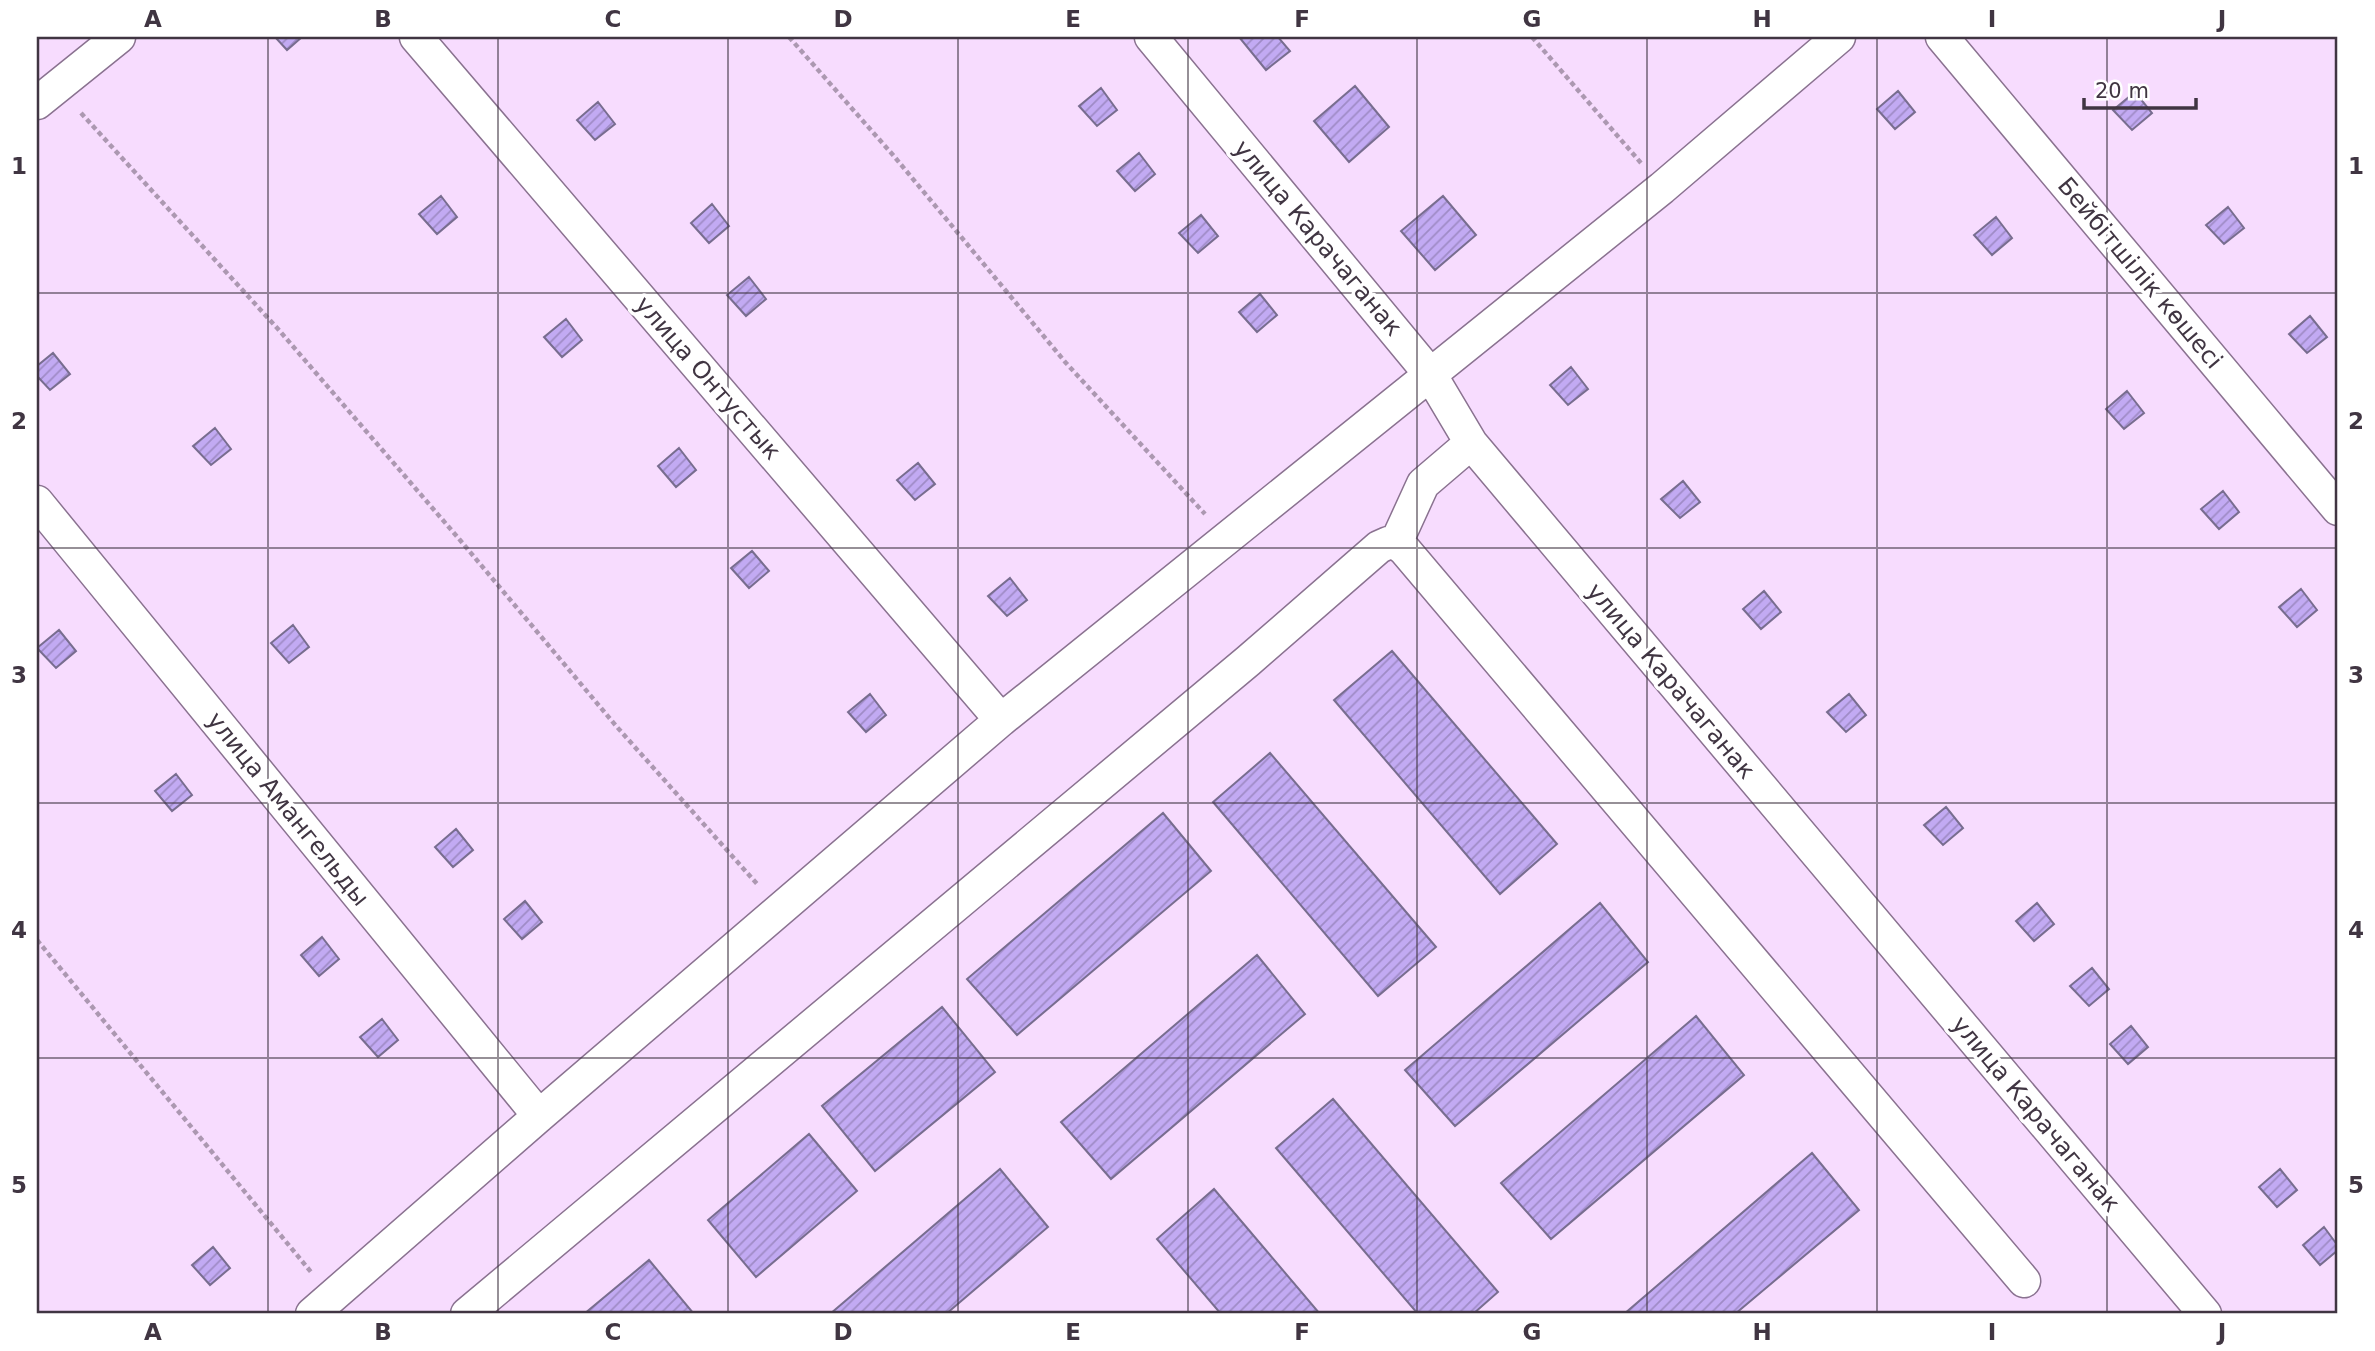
<svg xmlns="http://www.w3.org/2000/svg" width="2375" height="1351" font-family="'DejaVu Sans',sans-serif">
  <style>
    .building { fill: url(#building-hatch); stroke: #786d8f; stroke-width: 2 }
    .lines { fill: none; stroke-linecap: round; stroke-linejoin: round }
    .minor-casing { stroke: #8a7290; stroke-width: 35 }
    .path { stroke: #ac98b1; stroke-width: 4.5; stroke-dasharray: 5 3.5; stroke-linecap: butt }
    .minor { stroke: #fff; stroke-width: 32 }
    .grid { fill: none; stroke: #403542; stroke-width: 2; stroke-opacity: 0.55 }
    .labels { text-anchor: middle; stroke-width: 7; stroke-linejoin: round; paint-order: stroke }
    .street-label { font-size: 24px; fill: #403542; stroke: #fff }
    .neatline { fill: none; stroke: #403542; stroke-width: 2.5 }
    .grid-label { font-size: 23px; text-anchor: middle; font-weight: bold; fill: #403542 }
  </style>
  <defs>
    <pattern id="building-hatch" width="6" height="6" patternUnits="userSpaceOnUse" patternTransform="scale(1.75)"><rect width="6" height="6" fill="#c2aaf3"/><path d="M-1 1l2-2M0 6l6-6M5 7l2-2" fill="none" stroke="#9f8bc6"/></pattern>
  </defs>
  <rect width="100%" height="100%" fill="#f7dcfe"/>
  <path class="building" d="M275,37H302L287,50Z
    M1239,37H1278L1290,51L1266,70Z
    M1355,86L1389,127L1349,162L1314,121Z
    M1101,88L1117,110L1097,126L1079,106Z
    M1898,91L1915,112L1895,129L1877,109Z
    M2135,92L2152,113L2132,130L2113,110Z
    M598,102L615,124L595,140L577,120Z
    M1139,153L1155,174L1135,191L1117,171Z
    M441,196L457,217L437,234L419,214Z
    M1443,196L1476,235L1435,270L1401,231Z
    M712,204L729,226L709,243L691,223Z
    M2228,207L2244,228L2224,244L2206,225Z
    M1201,215L1218,236L1198,253L1179,233Z
    M1996,217L2012,238L1992,255L1974,235Z
    M749,277L766,299L746,316L727,295Z
    M1260,294L1277,315L1257,332L1239,312Z
    M2310,316L2327,337L2307,353L2289,334Z
    M566,319L582,340L562,357L544,337Z
    M53,353L70,374L50,390L37,376V366Z
    M1571,367L1588,389L1568,405L1550,385Z
    M2127,391L2144,413L2124,429L2106,409Z
    M215,428L231,449L211,465L193,446Z
    M679,448L696,470L676,487L658,466Z
    M918,463L935,484L915,500L897,480Z
    M1683,481L1700,502L1680,518L1661,499Z
    M2223,491L2239,512L2219,529L2201,509Z
    M752,551L769,571L749,588L731,568Z
    M1010,578L1027,600L1007,616L988,596Z
    M2301,589L2317,610L2297,627L2279,607Z
    M1764,591L1781,612L1761,629L1743,609Z
    M293,625L309,647L289,663L271,643Z
    M59,630L76,651L56,668L37,648Z
    M1392,651L1557,844L1500,894L1334,700Z
    M870,694L886,715L866,732L848,712Z
    M1849,694L1866,715L1846,732L1827,712Z
    M1270,753L1436,947L1378,996L1213,802Z
    M176,774L192,795L172,811L155,791Z
    M1946,807L1963,828L1943,845L1924,825Z
    M1163,813L1211,871L1017,1035L967,979Z
    M456,829L473,850L453,867L435,847Z
    M525,901L542,922L522,939L504,919Z
    M1600,903L1648,962L1455,1126L1405,1070Z
    M2037,903L2054,924L2034,941L2016,921Z
    M322,937L339,959L319,976L301,955Z
    M1257,955L1305,1014L1111,1179L1061,1122Z
    M2092,968L2109,989L2089,1006L2070,986Z
    M942,1007L995,1072L875,1171L822,1106Z
    M1696,1016L1744,1075L1551,1239L1501,1183Z
    M382,1019L398,1040L378,1057L360,1037Z
    M2131,1026L2148,1047L2128,1064L2110,1044Z
    M1333,1099L1498,1292L1473,1314H1418L1276,1148Z
    M809,1134L857,1191L756,1277L708,1220Z
    M1812,1153L1859,1210L1735,1314H1624Z
    M1000,1169L1048,1227L946,1314H830Z
    M2280,1169L2297,1190L2277,1207L2259,1187Z
    M1214,1189L1320,1314H1221L1157,1239Z
    M2324,1227L2338,1246V1250L2320,1265L2303,1245Z
    M213,1247L230,1268L210,1285L192,1265Z
    M649,1260L694,1314H584Z"/>
  <g class="lines">
    <defs>
      <path id="minor" d="M416,37L1001,720
        M1151,37L1430,374L1471,443L2205,1314
        M1942,37L2338,509
        M37,103L119,37
        M37,502L539,1116
        M1396,543L1404,549L2024,1281
        M312,1314L539,1116L1001,720L1662,188L1839,37
        M467,1314L1248,661L1379,547L1388,543H1396L1423,484L1471,443"/>
    </defs>
    <use href="#minor" class="minor-casing"/>
    <path class="path" d="M789,37L893,155L1066,363L1205,514
      M1532,37L1641,163
      M81,113L278,329L460,540L617,727L758,885
      M37,940L311,1272"/>
    <use href="#minor" class="minor"/>
  </g>
  <path class="grid" d="M268,37V1314M498,37V1314M728,37V1314M958,37V1314M1188,37V1314M1417,37V1314M1647,37V1314M1877,37V1314M2107,37V1314M37,293H2338M37,548H2338M37,803H2338M37,1058H2338"/>
  <g class="labels">
    <g class="street-label">
      <text transform="translate(1318 238) rotate(50)" y="8">улица Карачаганак</text>
      <text transform="translate(2140 273) rotate(50)" y="8">Бейбітшілік көшесі</text>
      <text transform="translate(708 378) rotate(49)" y="8">улица Онтустык</text>
      <text transform="translate(1671 681) rotate(50)" y="8">улица Карачаганак</text>
      <text transform="translate(288 809) rotate(51)" y="8">улица Амангельды</text>
      <text transform="translate(2036 1114) rotate(50)" y="8">улица Карачаганак</text>
    </g>
  </g>
  <rect width="2375" height="1351" fill="none" stroke="#ffffff" stroke-width="77"/>
  <path d="M2084 98v10h112v-10" fill="none" stroke="#403542" stroke-width="3.5"/>
  <text x="2095" y="98" font-size="21" fill="#403542" stroke="#ffffff" stroke-width="5" paint-order="stroke">20 m</text>
  <rect x="38" y="38" width="2298" height="1274" class="neatline"/>
  <g class="grid-label">
    <text x="153" y="27">A</text>
    <text x="383" y="27">B</text>
    <text x="613" y="27">C</text>
    <text x="843" y="27">D</text>
    <text x="1073" y="27">E</text>
    <text x="1302" y="27">F</text>
    <text x="1532" y="27">G</text>
    <text x="1762" y="27">H</text>
    <text x="1992" y="27">I</text>
    <text x="2222" y="27">J</text>
    <text x="19" y="174">1</text>
    <text x="2356" y="174">1</text>
    <text x="19" y="429">2</text>
    <text x="2356" y="429">2</text>
    <text x="19" y="683">3</text>
    <text x="2356" y="683">3</text>
    <text x="19" y="938">4</text>
    <text x="2356" y="938">4</text>
    <text x="19" y="1193">5</text>
    <text x="2356" y="1193">5</text>
    <text x="153" y="1340">A</text>
    <text x="383" y="1340">B</text>
    <text x="613" y="1340">C</text>
    <text x="843" y="1340">D</text>
    <text x="1073" y="1340">E</text>
    <text x="1302" y="1340">F</text>
    <text x="1532" y="1340">G</text>
    <text x="1762" y="1340">H</text>
    <text x="1992" y="1340">I</text>
    <text x="2222" y="1340">J</text>
  </g>
</svg>
